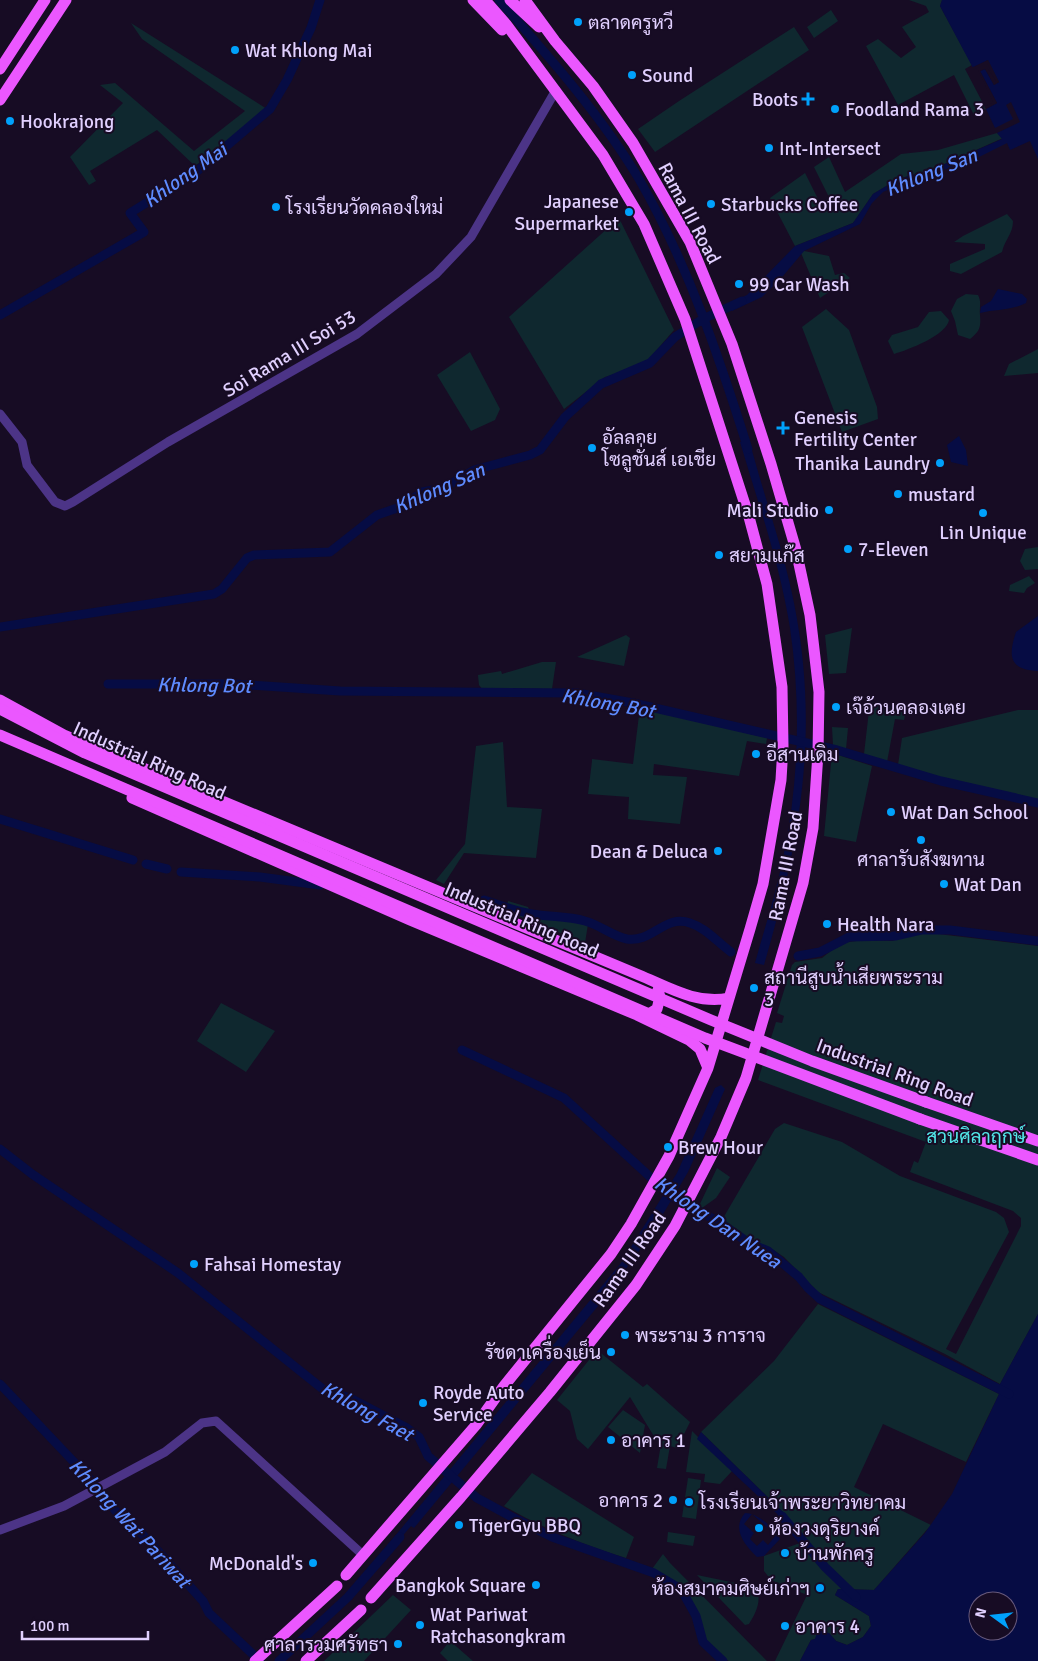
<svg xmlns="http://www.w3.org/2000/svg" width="1038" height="1661" font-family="Signika,Sarabun,sans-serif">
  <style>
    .green { fill: #0f282f }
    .water { fill: #060c44; fill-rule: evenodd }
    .pier { fill: #170c24 }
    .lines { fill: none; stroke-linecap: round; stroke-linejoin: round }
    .canal { stroke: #060c44; stroke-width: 9 }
    .minor { stroke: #4c3487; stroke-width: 9 }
    .major { stroke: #eb57ff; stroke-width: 11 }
    .major-bridge { stroke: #eb57ff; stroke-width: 11 }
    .poi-dot { fill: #00a1fb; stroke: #170c24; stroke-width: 2 }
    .labels { text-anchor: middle; stroke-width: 4; stroke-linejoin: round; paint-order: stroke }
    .poi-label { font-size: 19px; fill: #e1d0ff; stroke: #170c24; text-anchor: start }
    .street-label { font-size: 19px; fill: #e1d0ff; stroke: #170c24 }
    .park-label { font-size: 19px; fill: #52e7e8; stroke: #170c24 }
    .water-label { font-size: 20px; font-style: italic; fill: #5e8bff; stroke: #170c24 }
  </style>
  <rect width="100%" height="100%" fill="#170c24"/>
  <path class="green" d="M909,0H942L940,6L972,65L965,69L986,109L974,115L954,75L898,105L866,46L878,39L901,58L916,47L902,27L929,12L926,6Z
    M831,10L838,21L814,38L807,27Z
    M131,23L267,109L261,116L195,166L157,130L90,171L96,181L89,185L70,157L123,103L100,85L115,83L194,151L245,111L142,39Z
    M794,27L809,50L655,152L638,129L679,101Z
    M997,133L1003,138L931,170L898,179L873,194L853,223L795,246L770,198L805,173L822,207L828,205L826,200L829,197L814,167L829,157L845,192L901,154L938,150Z
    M1007,214L1013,221C1013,234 1005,239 1002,252L961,274L950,271V264L985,249V244L954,242L963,236Z
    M619,218L674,330L648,360L632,369L605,377L564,409L509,317Z
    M804,251L829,256L835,275L844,273L850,278L820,298L801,253Z
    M966,294L978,295C982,303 979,307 980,315C981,327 980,331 970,339L958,335L955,321L951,311L957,299Z
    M826,309L849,330L877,407L878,419L842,432L802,327Z
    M941,311L949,320C947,335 908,350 894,354L888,341L892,335L918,327L929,312Z
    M1038,349V373L1004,376L1009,364Z
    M470,352L500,409L495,420L471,431L437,375Z
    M1038,547V569L1025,570L1020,561L1025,549Z
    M1029,576L1035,583L1027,588L1024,593L1009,591L1010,585Z
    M852,628L846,673L829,674L825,635Z
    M626,635L630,638L624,666L577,657Z
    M542,662H556L552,689L505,688L483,690L479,685L478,675L501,671L502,674Z
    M870,702L906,710L904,720L895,719L887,762L864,754Z
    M640,707L767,738L766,744L747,741L739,776L654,764L653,775L687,777L680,824L628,819L629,797L588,794L592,761V759L633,764Z
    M1018,710H1038V801L968,785L898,765L902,738Z
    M832,727L848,728L846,749L833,745Z
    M503,742L507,807L542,809L536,858L464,853L444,884L436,880L465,844L476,746Z
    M832,753L872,766L856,842L824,836Z
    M508,901L528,907L530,912L553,914L588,924L585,943L506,911Z
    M921,932L1038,946V1314L1000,1384L945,1354L818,1292L784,1257L772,1249L751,1241L722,1220L775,1129L784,1123L842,1142L900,1176L996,1212L1004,1218L1009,1232L946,1349L956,1354L1021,1226V1218L1013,1211L910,1172L914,1161L918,1163L926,1142L758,1080L776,1022L782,1023L784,1016L777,1013L792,965L795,962L822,958L841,943L864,940L892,941Z
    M221,1003L275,1031L246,1072L197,1041Z
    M717,1168L730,1177L716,1198L702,1208L699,1206Z
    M818,1304L999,1394L966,1462L883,1424L854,1487L931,1525L874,1590L838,1589L835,1595L869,1616L871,1626L863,1637L847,1645L836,1641L829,1633H818L815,1639L811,1640L800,1661H775L807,1595L771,1580L764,1571V1556L800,1543L789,1525L792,1522L782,1511L701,1432L774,1361Z
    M597,1350L643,1387L647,1384L690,1422L677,1448L670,1446L666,1469L657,1468L661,1444L658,1443L630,1397L588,1449L577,1439L570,1411L557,1400Z
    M623,1410L645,1425L640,1453L608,1427Z
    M692,1431L732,1471L720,1484L704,1482L705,1474L686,1472Z
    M532,1473L634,1537L626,1558C583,1545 543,1528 504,1506Z
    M688,1478L701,1480L696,1519L682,1517Z
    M668,1532L695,1536L693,1546L667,1542Z
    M663,1554L670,1563L767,1661H729L723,1658L705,1638L695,1609L681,1586L652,1569Z
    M697,1575L755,1587C763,1599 756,1613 749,1624L745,1625Z
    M393,1595L411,1610L364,1661H324Z
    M450,1641L473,1661H448L440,1653Z"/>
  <path class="water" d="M942,0H1038V159L1030,141L1010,150L1007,143L971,161L909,181L883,192L872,203L860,224L804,251L783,276L762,297L732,311L730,303L747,295L795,246L853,223L873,194L898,179L931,170L1002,139L997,133L1020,122L1011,102L1006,105L1013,119L995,128L986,109L997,103L980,71L985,69L994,85L999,82L988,60L973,68L940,6Z
    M998,289L1022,294L1027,299L1026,303C1010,311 996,309 980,313L981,307L991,301Z
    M959,436L966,450L968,466L951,462L947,445Z
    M749,439C763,494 783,547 794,603C820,732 800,842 764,965L755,963C765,927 777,890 784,853C799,780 801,702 790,628C780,564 758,503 740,442Z
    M1038,616V671C1009,670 1008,656 1016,632Z
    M721,1085L725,1089L688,1172L650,1236L603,1300L414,1528L411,1526L394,1546L390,1542L621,1263L677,1173L715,1088Z
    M1038,1314V1661H800L811,1640L815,1639L817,1633L816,1630L829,1633L836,1641L847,1645L863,1637L871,1626L869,1616L835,1595L838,1589L874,1590L925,1533L952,1494L999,1394L1000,1384ZM978,1601H1008V1631H978Z
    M701,1432L782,1511L792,1522L789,1525L697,1439Z
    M745,1513C758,1513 774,1528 780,1539L764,1556L757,1557C745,1545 731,1529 745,1513ZM752,1514L776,1535L768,1545L763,1540L757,1546L750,1539L754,1533L744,1524Z"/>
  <path class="pier" d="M988,60L999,82L994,85L985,69L980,71L997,103L986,109L984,107L993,102L978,70L986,66L996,81L987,63L973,70L969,67H973Z"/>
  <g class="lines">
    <path class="canal" d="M499,0C549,57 600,114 639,179C688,264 719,357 748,449
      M0,315L144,232L130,213L196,172L270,109L287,80L311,28L320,0
      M0,627L214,594L222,589L247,558L254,555L330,552L377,515L403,506L422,492L444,488L474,470L530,455L540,450L565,417L601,384L650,363L675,337L703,319L742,301
      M108,684H234L340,691L577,693L633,703L837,750L941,781L1038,803
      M0,819L133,860
      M146,864L167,869
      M181,872L260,877L320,885
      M484,900C499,905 515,911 532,914C549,917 568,916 585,921C600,925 612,936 627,939C652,943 665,914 690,923C706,928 717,942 731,952
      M798,956L820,952L849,937L895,936L921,930H950L1038,941
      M462,1050L564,1098L671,1196L719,1222L749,1243L768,1251L799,1277L808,1288L820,1299L1009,1394
      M0,1149L32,1174L178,1273L324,1390L350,1398L407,1428L419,1437L428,1456L451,1476L477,1498L510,1516L552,1537L654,1573L681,1589L696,1616L703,1642L723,1661
      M0,1384L91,1480L122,1519L141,1533L157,1550L203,1601L209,1613L260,1661
      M782,1516L825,1567L856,1597
      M279,1661L348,1597L400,1537"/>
    <path class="minor" d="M0,414L22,442L27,465L55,502L65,506L73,502L168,442L357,334L436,274L471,237L556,90
      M0,1530L64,1506L165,1452L202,1423L216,1421L363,1555"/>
    <path class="major" d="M473,0L502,30
      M510,0L539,27
      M0,69L45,0
      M0,100L66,0
      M0,700L64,735L639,975C668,987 697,1005 729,998
      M132,798L410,920L637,1015L689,1040L700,1049L708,1068
      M642,1015L649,1014L657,1009L660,997L658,990
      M926,1102L1038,1141
      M920,1119L1038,1160
      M346,1575L476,1425L504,1386L611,1254L631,1224L669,1156L708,1068L750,929L763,884L781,780L783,746L782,687L767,584L749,517L685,319L644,224L603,155L506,24L485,0
      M371,1598L461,1497L550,1392L636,1285L675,1226L721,1137L746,1078L803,883L813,828L818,753L819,692L810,615L796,550L771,464L732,344L690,242L633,143L593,86L555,41L525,0
      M255,1661L337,1586
      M306,1661L361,1610"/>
    <path class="major-bridge" d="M0,709L85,753L711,1020L812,1061L926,1102
      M0,735L705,1038L920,1119"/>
  </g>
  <g class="poi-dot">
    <circle cx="578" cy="22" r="5"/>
    <circle cx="235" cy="50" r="5"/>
    <circle cx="632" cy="75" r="5"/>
    <path d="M805.5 91.5h5v5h5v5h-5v5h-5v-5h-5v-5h5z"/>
    <circle cx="835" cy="109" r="5"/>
    <circle cx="10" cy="121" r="5"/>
    <circle cx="769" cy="148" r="5"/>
    <circle cx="711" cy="204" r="5"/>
    <circle cx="276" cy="207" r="5"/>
    <circle cx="629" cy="212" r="5"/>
    <circle cx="739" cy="284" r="5"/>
    <path d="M780.5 420.5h5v5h5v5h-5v5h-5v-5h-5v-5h5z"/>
    <circle cx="592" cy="448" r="5"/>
    <circle cx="940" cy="463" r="5"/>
    <circle cx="898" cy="494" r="5"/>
    <circle cx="829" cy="510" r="5"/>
    <circle cx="983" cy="513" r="5"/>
    <circle cx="848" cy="549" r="5"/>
    <circle cx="719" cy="555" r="5"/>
    <circle cx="836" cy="707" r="5"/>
    <circle cx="756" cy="754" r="5"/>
    <circle cx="891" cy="812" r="5"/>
    <circle cx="921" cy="840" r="5"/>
    <circle cx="718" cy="851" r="5"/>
    <circle cx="944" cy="884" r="5"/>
    <circle cx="827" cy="924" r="5"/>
    <circle cx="754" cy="988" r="5"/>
    <circle cx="668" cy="1147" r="5"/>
    <circle cx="194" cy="1264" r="5"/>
    <circle cx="625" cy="1335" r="5"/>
    <circle cx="611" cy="1352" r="5"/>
    <circle cx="423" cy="1403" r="5"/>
    <circle cx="611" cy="1440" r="5"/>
    <circle cx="673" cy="1500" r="5"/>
    <circle cx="689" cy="1502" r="5"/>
    <circle cx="459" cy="1525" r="5"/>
    <circle cx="759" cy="1528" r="5"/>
    <circle cx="785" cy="1553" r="5"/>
    <circle cx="313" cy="1563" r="5"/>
    <circle cx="536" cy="1585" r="5"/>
    <circle cx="820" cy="1588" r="5"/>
    <circle cx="420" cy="1625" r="5"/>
    <circle cx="785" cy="1626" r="5"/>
    <circle cx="398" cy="1644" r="5"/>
  </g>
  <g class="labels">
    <g class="poi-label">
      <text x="588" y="29">ตลาดครูหวี</text>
      <text x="245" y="57">Wat Khlong Mai</text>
      <text x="642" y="82">Sound</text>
      <text x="798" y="106" text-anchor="end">Boots</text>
      <text x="845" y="116">Foodland Rama 3</text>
      <text x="20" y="128">Hookrajong</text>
      <text x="779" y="155">Int-Intersect</text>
      <text x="619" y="208" text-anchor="end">Japanese<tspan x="619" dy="22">Supermarket</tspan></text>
      <text x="721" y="211">Starbucks Coffee</text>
      <text x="286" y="214">โรงเรียนวัดคลองใหม่</text>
      <text x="749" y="291">99 Car Wash</text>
      <text x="794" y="424">Genesis<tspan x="794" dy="22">Fertility Center</tspan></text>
      <text x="602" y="444">อัลลอย<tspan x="602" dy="22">โซลูชั่นส์ เอเชีย</tspan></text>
      <text x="930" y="470" text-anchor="end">Thanika Laundry</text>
      <text x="908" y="501">mustard</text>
      <text x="819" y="517" text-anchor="end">Mali Studio</text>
      <text x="983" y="539" text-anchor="middle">Lin Unique</text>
      <text x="858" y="556">7-Eleven</text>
      <text x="729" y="562">สยามแก๊ส</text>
      <text x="846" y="714">เจ๊อ้วนคลองเตย</text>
      <text x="766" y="761">อีสานเดิม</text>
      <text x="901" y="819">Wat Dan School</text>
      <text x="708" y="858" text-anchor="end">Dean &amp; Deluca</text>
      <text x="921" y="866" text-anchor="middle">ศาลารับสังฆทาน</text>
      <text x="954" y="891">Wat Dan</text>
      <text x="837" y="931">Health Nara</text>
      <text x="764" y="984">สถานีสูบน้ำเสียพระราม<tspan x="764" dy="22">3</tspan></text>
      <text x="678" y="1154">Brew Hour</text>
      <text x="204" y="1271">Fahsai Homestay</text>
      <text x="635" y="1342">พระราม 3 การาจ</text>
      <text x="601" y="1359" text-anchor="end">รัชดาเครื่องเย็น</text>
      <text x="433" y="1399">Royde Auto<tspan x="433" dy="22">Service</tspan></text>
      <text x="621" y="1447">อาคาร 1</text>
      <text x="663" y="1507" text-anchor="end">อาคาร 2</text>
      <text x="699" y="1509">โรงเรียนเจ้าพระยาวิทยาคม</text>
      <text x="469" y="1532">TigerGyu BBQ</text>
      <text x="769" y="1535">ห้องวงดุริยางค์</text>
      <text x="795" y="1560">บ้านพักครู</text>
      <text x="303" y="1570" text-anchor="end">McDonald's</text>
      <text x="526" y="1592" text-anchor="end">Bangkok Square</text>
      <text x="810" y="1595" text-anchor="end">ห้องสมาคมศิษย์เก่าฯ</text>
      <text x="430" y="1621">Wat Pariwat<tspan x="430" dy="22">Ratchasongkram</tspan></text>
      <text x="795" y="1633">อาคาร 4</text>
      <text x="388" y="1651" text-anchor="end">ศาลารวมศรัทธา</text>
    </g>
    <g class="street-label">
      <text transform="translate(690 213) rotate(62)" y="7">Rama III Road</text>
      <text transform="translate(289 353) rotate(-31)" y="7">Soi Rama III Soi 53</text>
      <text transform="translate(150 760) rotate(24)" y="7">Industrial Ring Road</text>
      <text transform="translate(785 866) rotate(-79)" y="7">Rama III Road</text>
      <text transform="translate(522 919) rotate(23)" y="7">Industrial Ring Road</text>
      <text transform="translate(895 1072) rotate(20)" y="7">Industrial Ring Road</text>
      <text transform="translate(629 1259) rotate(-55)" y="7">Rama III Road</text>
    </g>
    <g class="park-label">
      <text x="976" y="1143">สวนศิลาฤกษ์</text>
    </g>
    <g class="water-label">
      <text transform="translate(931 172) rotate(-22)" y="7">Khlong San</text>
      <text transform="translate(185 175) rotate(-35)" y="7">Khlong Mai</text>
      <text transform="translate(439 488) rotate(-24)" y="7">Khlong San</text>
      <text transform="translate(204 685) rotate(1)" y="7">Khlong Bot</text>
      <text transform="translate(608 703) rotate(10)" y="7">Khlong Bot</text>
      <text transform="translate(718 1222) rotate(34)" y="7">Khlong Dan Nuea</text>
      <text transform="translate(367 1411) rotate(29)" y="7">Khlong Faet</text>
      <text transform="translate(130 1523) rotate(47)" y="7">Khlong Wat Pariwat</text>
    </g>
  </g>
  <g transform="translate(993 1616) rotate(285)"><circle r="24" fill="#170c24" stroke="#685a7c"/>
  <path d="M0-4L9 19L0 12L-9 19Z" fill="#00a1fb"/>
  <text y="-8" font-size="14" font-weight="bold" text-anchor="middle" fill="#e1d0ff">N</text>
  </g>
  <path d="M22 1631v8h126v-8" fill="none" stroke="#e1d0ff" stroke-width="2.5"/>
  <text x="30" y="1631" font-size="15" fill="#e1d0ff" stroke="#170c24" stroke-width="4" paint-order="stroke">100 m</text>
</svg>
